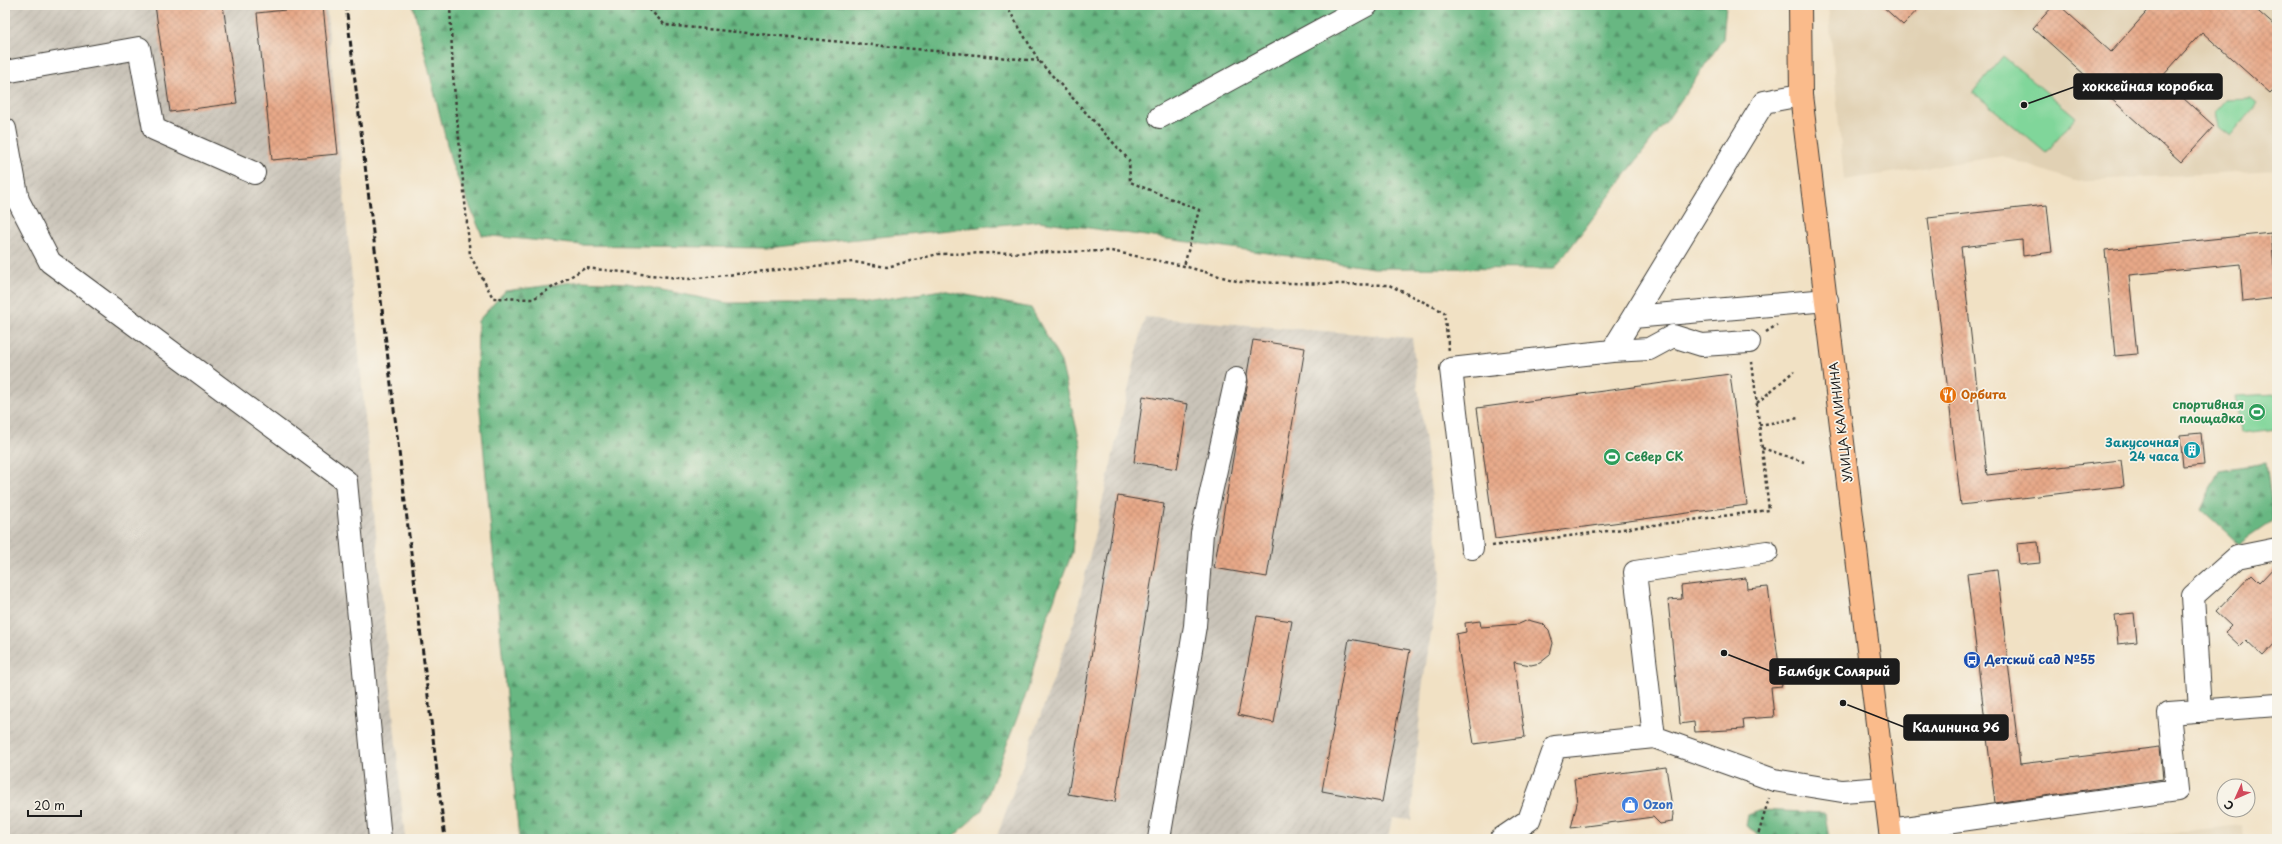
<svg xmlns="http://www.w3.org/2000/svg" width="2282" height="844" font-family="'Playpen Sans',sans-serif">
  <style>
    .built { fill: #e1d1b4 }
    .industrial { fill: url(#industrial-furrows) }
    .grass { fill: #80d69a; stroke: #4e795b }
    .forest { fill: url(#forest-firs); stroke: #426a4f }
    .building { fill: url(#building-cross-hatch) }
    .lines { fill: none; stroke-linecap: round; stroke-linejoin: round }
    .minor-casing { stroke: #3c3a35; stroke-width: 24 }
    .major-casing { stroke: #3c3a35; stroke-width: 24 }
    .path { stroke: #3c3a35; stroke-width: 2.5; stroke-dasharray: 3 3; stroke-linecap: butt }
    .minor { stroke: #fff; stroke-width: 22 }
    .major { stroke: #fabb8b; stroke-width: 22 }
    .rail { stroke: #1c1c1c; stroke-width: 3; stroke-dasharray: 6 3; stroke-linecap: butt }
    .labels { text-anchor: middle; stroke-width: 3.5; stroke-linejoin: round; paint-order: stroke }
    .food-label { font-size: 12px; font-weight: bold; fill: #c56008; stroke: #f7f3e8; text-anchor: start }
    .leisure-label { font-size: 12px; font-weight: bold; fill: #27864d; stroke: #f7f3e8; text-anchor: end }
    .street-label { font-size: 12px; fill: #1c1c1c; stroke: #f7f3e8 }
    .culture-label { font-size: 12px; font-weight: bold; fill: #0d838f; stroke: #f7f3e8; text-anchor: end }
    .transit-label { font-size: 12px; font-weight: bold; fill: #164399; stroke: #f7f3e8; text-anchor: start }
    .shop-label { font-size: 12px; font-weight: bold; fill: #366cbe; stroke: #f7f3e8; text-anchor: start }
    .leader { fill: none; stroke: #1c1c1c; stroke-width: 1.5 }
    .callout-dot { fill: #1c1c1c; stroke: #f7f3e8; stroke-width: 1.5 }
    .callout { fill: #1c1c1c; stroke: #1c1c1c; stroke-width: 1.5 }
    .callout-label { font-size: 13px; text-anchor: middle; font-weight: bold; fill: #fff }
  </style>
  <defs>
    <pattern id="industrial-furrows" width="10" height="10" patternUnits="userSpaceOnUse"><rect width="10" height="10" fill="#c9c3b8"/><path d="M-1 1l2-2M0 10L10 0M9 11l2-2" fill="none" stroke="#aca79e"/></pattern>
    <pattern id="forest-firs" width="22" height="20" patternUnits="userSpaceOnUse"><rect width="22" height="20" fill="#68b782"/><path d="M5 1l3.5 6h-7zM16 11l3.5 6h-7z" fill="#55946a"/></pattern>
    <pattern id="building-cross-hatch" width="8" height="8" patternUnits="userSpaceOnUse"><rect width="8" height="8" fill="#e7a888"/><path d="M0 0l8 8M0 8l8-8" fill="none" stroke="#c69075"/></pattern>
  </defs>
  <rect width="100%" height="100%" fill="#f7f3e8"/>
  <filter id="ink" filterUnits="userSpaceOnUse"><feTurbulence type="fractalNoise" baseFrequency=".025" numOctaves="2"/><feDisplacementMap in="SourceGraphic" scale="8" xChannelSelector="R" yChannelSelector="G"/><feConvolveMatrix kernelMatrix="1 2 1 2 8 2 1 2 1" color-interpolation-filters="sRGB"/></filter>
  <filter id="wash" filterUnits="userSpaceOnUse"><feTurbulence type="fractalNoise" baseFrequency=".012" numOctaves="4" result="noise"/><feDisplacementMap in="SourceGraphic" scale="16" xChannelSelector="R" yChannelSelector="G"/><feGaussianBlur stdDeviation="0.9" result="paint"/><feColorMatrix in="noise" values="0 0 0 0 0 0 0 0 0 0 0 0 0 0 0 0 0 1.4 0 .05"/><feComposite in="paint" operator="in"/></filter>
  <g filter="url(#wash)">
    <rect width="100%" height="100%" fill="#f1e1c4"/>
    <path class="built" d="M1828,5H2277V170L2074,181L2002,156L1844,180Z
      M2242,825L2243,839H2110Z"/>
    <path class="industrial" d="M5,5H326L405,839H5Z
      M1145,317L1412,338L1441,572L1422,689L1411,820L1392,818L1388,839H996L1075,619Z"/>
    <path class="grass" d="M2003,56L2076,117L2046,153L1973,92Z
      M2251,99L2257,104L2230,136L2218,127L2215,112L2225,100Z
      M2277,394V429L2241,433L2235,396Z"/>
    <path class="forest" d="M413,5H1726L1723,39L1668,119L1554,269L1374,268L1039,221L767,248L581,245L482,235L452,165Z
      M582,281L627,283L727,303H859L942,290L1031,308L1061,362L1081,447L1072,553L1046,621L1028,689L982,810L951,839H519L477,377L478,321L505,291Z
      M2266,463L2274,520L2239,544L2201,509L2219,470Z
      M1762,810L1825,813L1829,839H1766L1746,826L1748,815Z"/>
    <g id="blocks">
      <path class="building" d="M155,5H223L237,103L170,112Z
        M1881,5H1922L1903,25Z
        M2054,5H2059L2111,52L2153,5H2251L2277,28V86L2270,93L2202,32L2161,78L2214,126L2181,162L2033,28Z
        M323,6L338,154L272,160L257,13Z
        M2047,205L2052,252L2023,256L2022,240L1961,247L1987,475L2121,460L2124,486L1961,505L1928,218Z
        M2271,233L2277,298L2243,302L2240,264L2129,275L2137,354L2115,356L2105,250Z
        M1253,340L1305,348L1267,577L1214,568L1238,429L1248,382L1247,374Z
        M1730,374L1747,505L1495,539L1477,408Z
        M1143,396L1188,404L1177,469L1134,462Z
        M2201,433L2204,465L2183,467L2180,435Z
        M1118,496L1164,504L1115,802L1068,794Z
        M2038,542L2040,563L2019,565L2017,544Z
        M2277,564V641L2263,656L2246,640L2240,646L2225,632L2231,626L2216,612L2252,574L2260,582Z
        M1997,570L2020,764L2160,747L2163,779L1995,803L1967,574Z
        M1746,578L1747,589L1768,587L1782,686L1771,687L1774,717L1743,719L1744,729L1695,732L1694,722L1680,724L1668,600L1682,599L1681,586Z
        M2134,613L2137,642L2118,644L2115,615Z
        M1257,616L1292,621L1274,723L1238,715Z
        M1528,620L1543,624L1549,630L1553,643L1550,655L1540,663L1531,665L1514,662L1525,737L1474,744L1456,634L1466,632L1465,623L1480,621L1481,627L1519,624Z
        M1349,639L1410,650L1382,802L1322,791Z
        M1666,767L1673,814L1672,822L1660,824L1653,817L1571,828L1577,803L1574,779Z"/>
    </g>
  </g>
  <g filter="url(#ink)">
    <use href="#blocks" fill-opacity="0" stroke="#3c3a35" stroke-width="1"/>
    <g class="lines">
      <defs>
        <path id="minor" d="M5,72L139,48L154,129L254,173
          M1801,95L1764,102L1633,317L1827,300
          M1160,117L1367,5
          M5,129L18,200
          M5,190L18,200L50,262L346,481L380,839
          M1612,351L1649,349L1673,336L1702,345L1749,342
          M1472,548L1451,369L1612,351L1633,317
          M2200,711L2193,596L2237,557L2277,549
          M1654,737L1635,572L1767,552
          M1890,830L2177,790L2169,713L2277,705
          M1159,839L1195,626L1202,533L1236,379
          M1501,839L1529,820L1555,747L1654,737L1774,780L1842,791L1885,788"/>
        <path id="major" d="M1800,5L1801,95L1891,839"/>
      </defs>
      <use href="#minor" class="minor-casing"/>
      <use href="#major" class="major-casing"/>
      <path class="path" d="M450,5L453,75L470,255L493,298L533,299L585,268L688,279L853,262L887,267L938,254L1111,251L1184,266L1240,282L1389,285L1444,312L1449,351
        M645,5L665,25L1039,61
        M1006,5L1039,61L1129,160L1130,182L1199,210L1184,266
        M1766,332L1777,325
        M1757,403L1794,371
        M1759,425L1799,418
        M1762,448L1804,462
        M1492,546L1769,510L1752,362
        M1757,839L1769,798"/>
      <use href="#minor" class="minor"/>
      <use href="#major" class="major"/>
      <path class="rail" d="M346,5L445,839"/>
    </g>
  </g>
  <defs>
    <symbol id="restaurant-disc" viewBox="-11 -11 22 22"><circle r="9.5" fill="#e8710a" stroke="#f7f3e8"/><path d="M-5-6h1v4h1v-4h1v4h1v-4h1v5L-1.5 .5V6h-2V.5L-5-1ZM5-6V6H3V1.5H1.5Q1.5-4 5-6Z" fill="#fff"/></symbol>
    <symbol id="stadium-disc" viewBox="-11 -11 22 22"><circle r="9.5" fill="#2e9e5b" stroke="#f7f3e8"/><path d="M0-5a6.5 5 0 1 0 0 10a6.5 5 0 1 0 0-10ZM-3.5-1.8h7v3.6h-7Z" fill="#fff"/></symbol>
    <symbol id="building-disc" viewBox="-11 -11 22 22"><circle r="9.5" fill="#0f9aa8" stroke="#f7f3e8"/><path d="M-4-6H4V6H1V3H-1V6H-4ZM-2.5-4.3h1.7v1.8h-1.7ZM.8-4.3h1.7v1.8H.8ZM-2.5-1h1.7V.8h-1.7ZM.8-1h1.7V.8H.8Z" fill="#fff"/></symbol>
    <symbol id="bus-disc" viewBox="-11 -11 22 22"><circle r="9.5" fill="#1a4fb4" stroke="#f7f3e8"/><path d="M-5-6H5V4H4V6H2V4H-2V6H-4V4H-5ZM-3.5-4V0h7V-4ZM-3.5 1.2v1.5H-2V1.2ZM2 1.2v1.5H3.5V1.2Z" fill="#fff"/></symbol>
    <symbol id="shop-disc" viewBox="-11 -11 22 22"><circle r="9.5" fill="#3f7fe0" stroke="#f7f3e8"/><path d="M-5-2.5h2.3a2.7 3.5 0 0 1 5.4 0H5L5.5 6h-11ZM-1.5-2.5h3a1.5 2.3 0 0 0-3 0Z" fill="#fff"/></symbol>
  </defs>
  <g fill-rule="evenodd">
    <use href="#restaurant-disc" x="1938" y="385" width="20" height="20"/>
    <use href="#stadium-disc" x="2247" y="402" width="20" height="20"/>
    <use href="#building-disc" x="2182" y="440" width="20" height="20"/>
    <use href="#stadium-disc" x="1602" y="447" width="20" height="20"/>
    <use href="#bus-disc" x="1962" y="650" width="20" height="20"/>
    <use href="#shop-disc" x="1620" y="795" width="20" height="20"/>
  </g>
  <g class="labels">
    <g class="food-label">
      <text x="1961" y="399">Орбита</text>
    </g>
    <g class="leisure-label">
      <text x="2244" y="409">спортивная<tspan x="2244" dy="14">площадка</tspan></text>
      <text x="1625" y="461" text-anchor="start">Север СК</text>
    </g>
    <g class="street-label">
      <text transform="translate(1841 422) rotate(-97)" y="4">УЛИЦА КАЛИНИНА</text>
    </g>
    <g class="culture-label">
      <text x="2179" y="447">Закусочная<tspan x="2179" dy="14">24 часа</tspan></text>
    </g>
    <g class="transit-label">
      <text x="1985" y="664">Детский сад №55</text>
    </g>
    <g class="shop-label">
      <text x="1643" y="809">Ozon</text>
    </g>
  </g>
  <path class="leader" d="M2024 105L2074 87M1724 653L1770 671M1843 703L1904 727"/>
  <g class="callout-dot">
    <circle cx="2024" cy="105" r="4"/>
    <circle cx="1724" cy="653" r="4"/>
    <circle cx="1843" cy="703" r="4"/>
  </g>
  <g class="callout">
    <rect x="2074" y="74" width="148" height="25" rx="4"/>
    <rect x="1770" y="659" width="129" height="25" rx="4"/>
    <rect x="1904" y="715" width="104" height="25" rx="4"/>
  </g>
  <g class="callout-label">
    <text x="2148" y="91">хоккейная коробка</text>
    <text x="1834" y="676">Бамбук Солярий</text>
    <text x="1956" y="732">Калинина 96</text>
  </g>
  <rect width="2282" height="844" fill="none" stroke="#f7f3e8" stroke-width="20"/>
  <g transform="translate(2236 798) rotate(225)"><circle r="19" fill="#f7f3e8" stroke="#9f9d96"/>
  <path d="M0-3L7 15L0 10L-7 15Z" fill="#d1495b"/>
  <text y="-6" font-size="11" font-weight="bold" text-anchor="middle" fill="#1c1c1c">С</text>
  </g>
  <path d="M28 810v6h53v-6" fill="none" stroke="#1c1c1c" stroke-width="2"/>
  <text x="34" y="810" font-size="12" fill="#1c1c1c" stroke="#f7f3e8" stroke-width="3" paint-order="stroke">20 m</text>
</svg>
